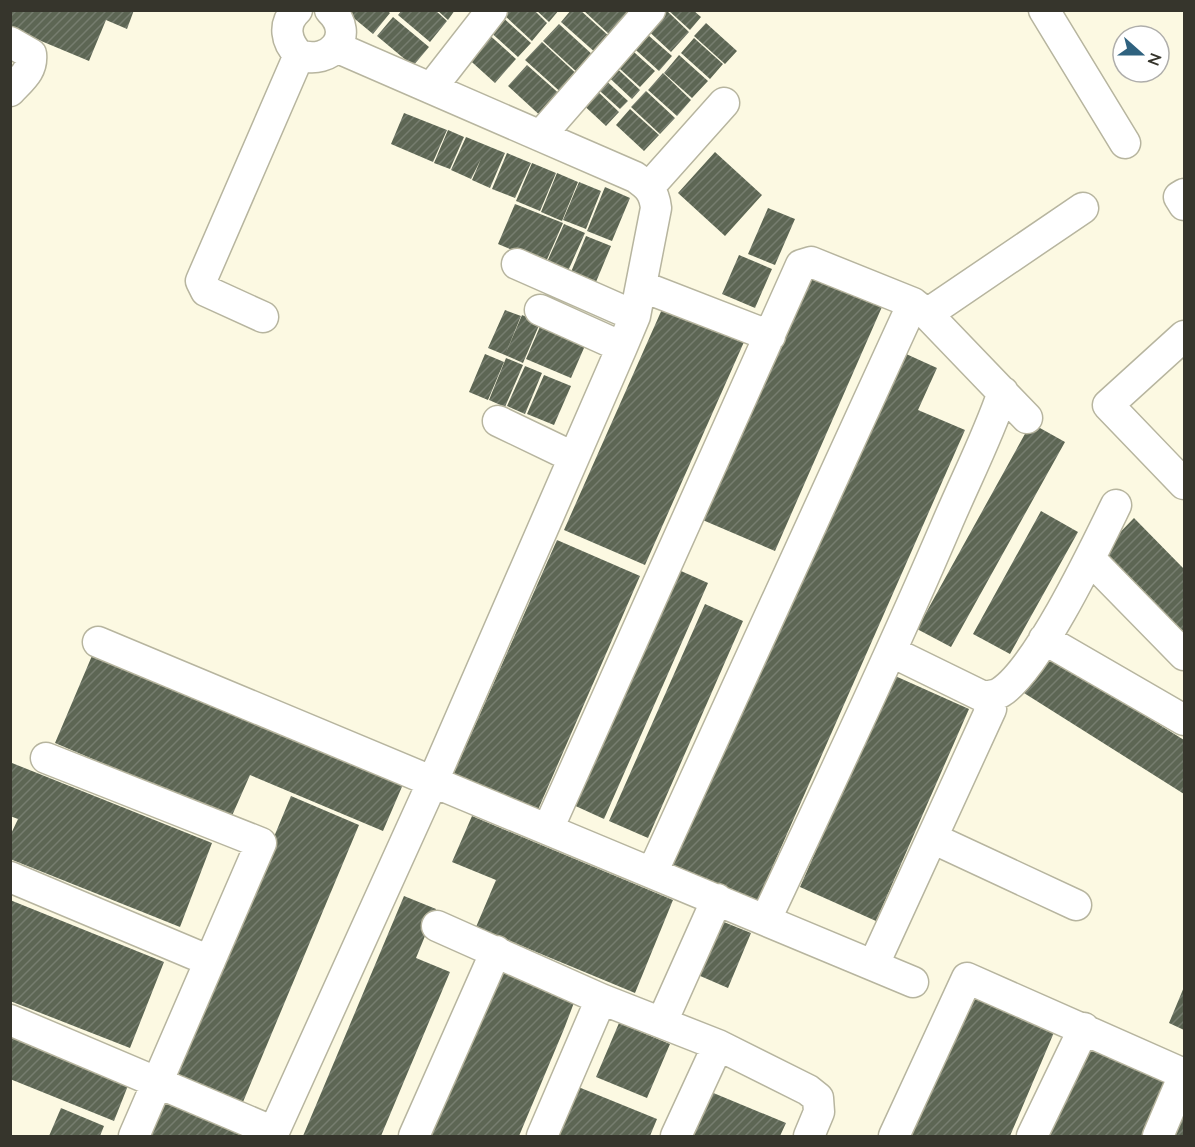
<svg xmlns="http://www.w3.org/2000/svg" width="1195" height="1147" font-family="'Nunito Sans',sans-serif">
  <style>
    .building { fill: url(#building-hatch) }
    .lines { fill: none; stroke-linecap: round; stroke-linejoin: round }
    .street-casing { stroke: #b7b59f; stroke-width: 33 }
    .street { stroke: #fff; stroke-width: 30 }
  </style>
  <defs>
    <pattern id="building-hatch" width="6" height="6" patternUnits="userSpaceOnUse" patternTransform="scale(1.5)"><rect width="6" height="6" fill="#5d6654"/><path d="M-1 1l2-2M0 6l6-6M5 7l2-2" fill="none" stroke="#767d6f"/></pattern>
  </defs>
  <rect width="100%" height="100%" fill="#fcf9e2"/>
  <path class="building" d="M10,10H134L127,29L106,20L89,61L10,28Z
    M344,10H387L390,13L373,34Z
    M402,10H435L447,21L430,42L398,15Z
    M437,10H455L448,20Z
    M506,10H534L547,23L532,41L503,14Z
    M536,10H559L549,22Z
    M571,10H580L611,38L597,54L561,22Z
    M583,10H625L629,14L610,35Z
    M657,10H666L689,32L671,52L643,26Z
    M668,10H693L701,17L690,30Z
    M500,15L531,43L518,57L487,29Z
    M393,17L429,47L413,66L377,36Z
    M706,23L737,51L725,64L694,36Z
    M559,24L594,56L579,74L543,41Z
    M640,28L672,56L659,71L627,42Z
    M485,31L516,59L495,83L463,54Z
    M694,38L723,64L710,79L681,53Z
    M542,42L581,78L565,96L525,60Z
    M625,44L655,71L640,87L610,60Z
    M679,55L708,81L692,98L664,73Z
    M609,61L640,90L632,99L601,70Z
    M527,65L563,97L544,119L508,86Z
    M663,73L691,100L677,116L648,90Z
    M600,75L628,101L620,109L592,84Z
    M591,85L619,112L606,126L578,100Z
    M646,91L675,118L660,134L631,107Z
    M630,109L659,135L644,151L616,125Z
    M404,113L447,130L433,162L391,144Z
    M448,130L464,137L450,169L434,163Z
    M466,137L505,153L490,188L472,180L481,159L471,179L451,170Z
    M715,152L762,195L725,236L678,193Z
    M507,153L531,163L515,198L492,189Z
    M532,163L556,173L540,211L516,201Z
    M557,173L578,182L562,221L541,212Z
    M579,182L601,191L586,229L563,220Z
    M605,187L630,198L612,241L587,231Z
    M515,204L563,223L545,264L498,244Z
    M768,208L795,219L775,265L748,254Z
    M564,224L585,233L568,271L547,262Z
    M586,236L611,246L596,282L571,272Z
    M739,255L772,269L755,308L722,294Z
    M809,266L885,300L775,551L698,518Z
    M663,307L744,342L645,565L564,530Z
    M505,310L521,316L505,355L488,348Z
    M522,315L540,323L523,363L505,355Z
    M542,322L587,341L571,378L526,359Z
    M893,348L937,368L918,410L965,430L757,902L667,862Z
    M485,354L504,362L488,400L469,392Z
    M506,358L523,365L505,407L489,400Z
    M525,366L542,373L525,414L507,406Z
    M544,375L571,386L554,425L527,414Z
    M1031,423L1065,442L951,647L917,629Z
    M1041,511L1078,532L1010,654L973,634Z
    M1134,518L1184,569V633L1102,551Z
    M557,540L640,576L537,812L453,775Z
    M672,567L708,583L604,819L569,803Z
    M705,604L743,621L648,838L609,821Z
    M94,651L404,782L383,831L250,775L231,818L55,743Z
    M1047,655L1184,740V794L1024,693Z
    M893,675L969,709L876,921L800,887Z
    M12,763L212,843L180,927L10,859V836L18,819L10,816Z
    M291,796L359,825L243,1102L175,1074Z
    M472,816L673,900L635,993L476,927L496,880L452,862Z
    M404,896L436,909L416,958L450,972L381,1136H303Z
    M10,900L164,962L130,1048L10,1001Z
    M714,918L751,933L728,988L691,972Z
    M498,968L575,1000L564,1029L519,1136H428Z
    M966,984L1058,1023L1010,1136H901Z
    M1184,987V1030L1169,1023Z
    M619,1023L670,1044L647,1098L596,1077Z
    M10,1030L131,1078L114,1121L10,1079Z
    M1080,1039L1169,1077L1144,1136H1039Z
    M571,1084L657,1119L650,1136H549Z
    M699,1087L786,1123L780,1136H679Z
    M1184,1093V1136H1163Z
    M155,1098L239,1134L238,1136H139Z
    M61,1108L104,1126L100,1136H49Z"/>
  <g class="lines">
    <defs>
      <path id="street" d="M297,10C282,24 286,42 299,55C331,66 356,35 330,10
        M1044,10L1125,143
        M10,42L31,54C33,71 21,79 10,91
        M432,87L492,10
        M541,135L650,10
        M649,187L724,103
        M1184,194L1179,197L1184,205
        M517,264L635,316
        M641,286L770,336
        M540,310L622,347
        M927,314L1083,208
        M263,317L206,291L201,281L299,55
        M1184,336L1108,405L1184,484
        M498,421L573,457
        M1090,559L1184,655
        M1044,639L1184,720
        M98,642L913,982
        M984,697C989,696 997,695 1001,692C1038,668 1095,548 1116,505
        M46,758L261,843L134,1136
        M548,829L801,265L811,262L913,303L927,314L1027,418
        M932,838L1076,905
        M652,873L913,303
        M10,877L210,961
        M766,919C827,789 889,659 946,526C965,481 987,439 1003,392
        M437,926L601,999L718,1045L808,1090L818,1098L819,1112L809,1136
        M874,964L991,709L984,697L892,652
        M10,1020L274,1132
        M662,1022L717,899
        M272,1136L433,781L622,347L635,316L656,208C654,191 648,186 635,177L336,47
        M414,1136L496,951
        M542,1136L601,999
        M676,1136L718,1045
        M894,1136L967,978L1184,1074
        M1032,1136L1084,1028
        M1158,1136L1184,1075"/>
    </defs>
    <use href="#street" class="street-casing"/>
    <use href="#street" class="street"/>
  </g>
  <rect width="1195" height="1147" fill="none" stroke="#36352c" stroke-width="24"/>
  <g transform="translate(1141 54) rotate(111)"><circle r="28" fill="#ffffff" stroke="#afaeab" stroke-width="1.5"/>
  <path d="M0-4.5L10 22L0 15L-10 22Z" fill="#2f627f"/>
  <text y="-9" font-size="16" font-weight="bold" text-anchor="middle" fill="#36352c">N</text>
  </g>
</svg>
